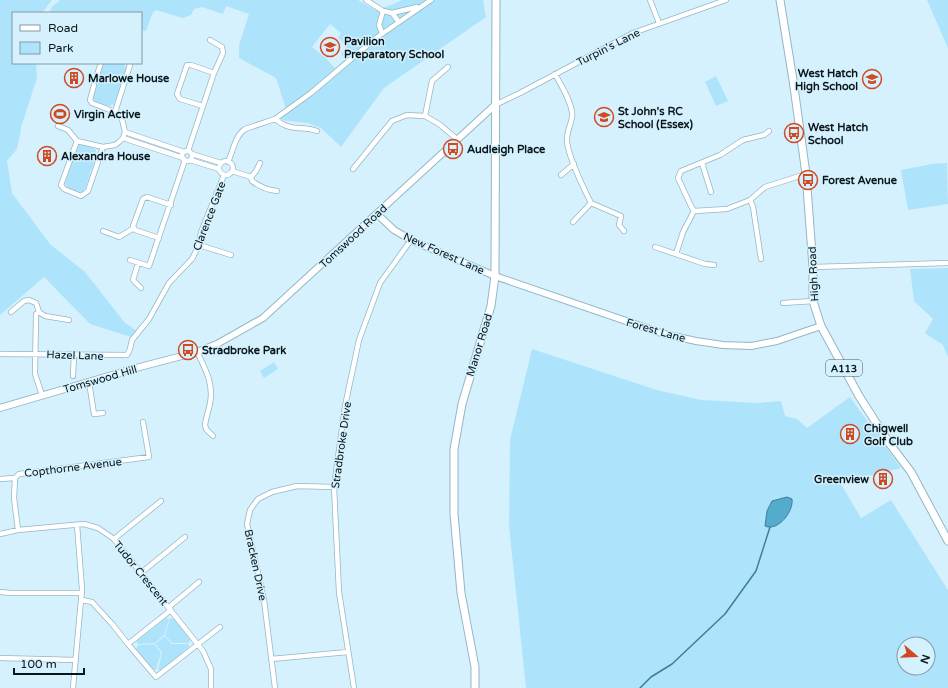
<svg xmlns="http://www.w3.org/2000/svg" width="948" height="688" font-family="'Varela Round',sans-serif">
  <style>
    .green { fill: #ade4fb; fill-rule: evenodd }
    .water { fill: #55abcc; stroke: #3e7e97 }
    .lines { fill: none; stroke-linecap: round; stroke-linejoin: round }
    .stream { stroke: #3e7e97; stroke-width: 1.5 }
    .minor-casing { stroke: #94b6c4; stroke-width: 6 }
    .tertiary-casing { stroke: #94b6c4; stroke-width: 8 }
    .secondary-casing { stroke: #94b6c4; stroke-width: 9 }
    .primary-casing { stroke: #94b6c4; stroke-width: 9 }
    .minor { stroke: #fff; stroke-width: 4.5 }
    .tertiary { stroke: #fff; stroke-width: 6 }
    .secondary { stroke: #fff; stroke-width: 7 }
    .primary { stroke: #fff; stroke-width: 7 }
    .labels { text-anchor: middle; stroke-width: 3; stroke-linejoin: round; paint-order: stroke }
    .shield { fill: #d5f1fd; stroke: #46585f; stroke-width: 1 }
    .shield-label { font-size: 10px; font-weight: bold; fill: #09161b }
    .poi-label { font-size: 11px; font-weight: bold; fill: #09161b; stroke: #d5f1fd; text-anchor: start }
    .street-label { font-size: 11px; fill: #09161b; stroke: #d5f1fd }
  </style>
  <rect width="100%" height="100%" fill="#d5f1fd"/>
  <path class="green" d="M0,0H52L42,13H13V63H36L37,78L22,124L17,149L7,161L12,193L50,244L85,272L125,323L137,331L131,337L90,324L44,277L0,315Z
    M60,0H358L375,10L394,4L402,0H483L486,17L384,88L341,147L321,128L308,123L280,120L287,112L276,78L239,58V45L249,14L226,6L223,14L202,7L194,9L191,15L183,18L156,10C150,14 149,25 146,31L141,30V13H49L52,7ZM330,24L341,33L338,38L347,46L341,54L345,59L335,68L325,57L312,47Z
    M927,0H948V48Z
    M104,63H123L126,68L114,104L109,106L96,102L93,98Z
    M716,76L728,101L716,106L705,82Z
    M81,144L95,149L97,153L85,189L81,192L67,188L65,184L77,147Z
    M947,163L948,204L908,210L901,170L932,164Z
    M948,268V357L943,345L925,333L933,319L914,301L910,269Z
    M532,349L657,390L701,400L757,403L781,401L785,416L797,419L807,428L850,397L901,468L855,479L854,478L841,484L861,518L891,500L948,590V688H526L509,526L510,440ZM904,644H928V668H904Z
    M274,362L278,369L264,378L260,371Z
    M166,618L169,619L164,635L155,643L137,644V641Z
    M170,618L174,619L190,639L189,643H172L165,635Z
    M165,636L171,644H189V647L161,670H158L162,652L155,644Z
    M154,644L161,653L156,670L153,669L136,649L138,645Z"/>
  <path class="water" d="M787,497L792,499C794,511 778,532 765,526L767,511L772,501Z"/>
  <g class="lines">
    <path class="stream" d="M640,688L651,677L672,664L725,614L756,571L770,527"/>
    <defs>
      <path id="minor" d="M366,0L383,11L392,13L399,22
        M650,0L659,23
        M392,13L417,7
        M382,33L379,25L383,11
        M555,74C561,85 574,106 572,117C571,125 566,133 567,142C569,159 583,187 591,203L621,216L619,225L624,231
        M97,75L101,63
        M495,105L520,93L633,33L726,0
        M203,106L180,99L177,94L186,68L187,65H191L214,73
        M115,112L130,65L129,63
        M425,116L432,81L448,67
        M275,119C292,133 301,125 317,131
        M58,126L68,130L77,141L103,147L115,145L119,142L123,138L125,132L122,119L115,112L92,103L90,100L94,85
        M125,132L184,152
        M123,138L183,158
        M77,141L61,185L64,189L81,196L88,191L103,147
        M182 156a5 5 0 1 1 10 0a5 5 0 1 1-10 0Z
        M188,151L214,73L223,53L222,47L210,40
        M192,154L221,163
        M190,160L219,169
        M219 168a7 7 0 1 1 14 0a7 7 0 1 1-14 0Z
        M228,162C233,151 235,136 245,129L275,119L311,93L376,38L431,0
        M260,163L256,171L251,177L252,181C260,187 268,190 277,191
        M702,163L711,192
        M353,169L392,121L407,115L425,116L439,124L457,139
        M232,171L251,177
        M561,175L574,164
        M694,211L691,206L678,178L681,171L720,155L743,140L764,135L769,131
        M694,211L727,209L750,200
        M573,222L591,203
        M103,231L119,237L134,228
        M159,238L135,230L133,226L143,199L147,197L171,205
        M199,245L231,255
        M655,247L705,264L714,265
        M676,254L683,232L694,211
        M761,259L753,207L750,200L765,187L806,174
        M130,260L149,266L185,160
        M138,263L133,280L141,288
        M813,267L948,263
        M783,303L813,301
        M11,312L24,301L29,300L36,303L39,312
        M197,352C205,368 214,384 210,403C209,410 206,417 205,425L206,429L213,436
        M0,354L127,355L130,349L132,340L149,319L169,283L192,259L199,245L201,232L224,175
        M73,376L74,354
        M89,382L94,414L103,413
        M42,395L35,374L36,314L39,312L45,316L69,320
        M0,479L15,478
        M18,530L14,498L15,478L19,474L149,457L143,422
        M0,534L18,530L84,524L98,528L114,539L203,651L211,669V688
        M114,539L161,501
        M141,573L185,537
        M0,592L11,593H82
        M82,600L92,602L113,625L128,644
        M169,607L199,582
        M171,610L128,644L156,677L220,627
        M0,658L76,660
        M271,659L348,652
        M73,688L82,589L77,525
        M275,688L264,600L247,524L250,510L258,499L272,492L297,486L334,487
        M354,688L339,592L334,487L345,406L359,340L380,283L411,240"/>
      <path id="tertiary" d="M377,214L394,230L411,240L495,276L664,334L696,341L723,345L751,346L777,341L821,326
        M0,408L136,368L197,352L217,344L263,318L495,105"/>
      <path id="secondary" d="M475,688V667L461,593L454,514V449L462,404L491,306L495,276L496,0"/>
      <path id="primary" d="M780,0L793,80L806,174L813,267V301L821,326L859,396L889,443L911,472L948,541"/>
    </defs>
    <use href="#minor" class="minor-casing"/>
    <use href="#tertiary" class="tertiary-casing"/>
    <use href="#secondary" class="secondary-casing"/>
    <use href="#primary" class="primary-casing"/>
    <use href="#minor" class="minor"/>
    <use href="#tertiary" class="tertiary"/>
    <use href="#secondary" class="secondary"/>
    <use href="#primary" class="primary"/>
  </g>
  <defs>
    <symbol id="school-ring" viewBox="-11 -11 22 22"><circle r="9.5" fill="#d5f1fd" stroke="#d14921" stroke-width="1.5"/><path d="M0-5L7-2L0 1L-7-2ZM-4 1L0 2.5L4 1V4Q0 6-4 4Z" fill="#d14921"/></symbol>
    <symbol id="building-ring" viewBox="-11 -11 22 22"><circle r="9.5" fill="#d5f1fd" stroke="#d14921" stroke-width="1.5"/><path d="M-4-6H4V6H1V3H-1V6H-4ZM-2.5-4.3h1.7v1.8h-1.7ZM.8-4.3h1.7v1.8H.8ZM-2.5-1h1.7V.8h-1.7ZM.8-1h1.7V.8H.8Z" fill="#d14921"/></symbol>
    <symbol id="stadium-ring" viewBox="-11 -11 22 22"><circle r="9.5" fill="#d5f1fd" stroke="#d14921" stroke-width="1.5"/><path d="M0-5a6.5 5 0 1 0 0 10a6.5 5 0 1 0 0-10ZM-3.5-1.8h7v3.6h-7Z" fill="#d14921"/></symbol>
    <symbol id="bus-ring" viewBox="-11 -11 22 22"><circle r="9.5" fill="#d5f1fd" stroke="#d14921" stroke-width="1.5"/><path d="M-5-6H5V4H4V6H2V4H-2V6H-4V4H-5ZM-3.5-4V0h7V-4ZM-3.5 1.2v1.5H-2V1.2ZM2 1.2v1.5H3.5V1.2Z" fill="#d14921"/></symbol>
  </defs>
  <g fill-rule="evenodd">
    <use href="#school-ring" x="319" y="36" width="22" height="22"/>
    <use href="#building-ring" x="63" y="67" width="22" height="22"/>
    <use href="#school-ring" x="861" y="68" width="22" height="22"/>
    <use href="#stadium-ring" x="49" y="103" width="22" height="22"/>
    <use href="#school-ring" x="593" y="106" width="22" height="22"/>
    <use href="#bus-ring" x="783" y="122" width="22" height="22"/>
    <use href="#bus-ring" x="442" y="138" width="22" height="22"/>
    <use href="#building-ring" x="36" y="145" width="22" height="22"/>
    <use href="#bus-ring" x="797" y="169" width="22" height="22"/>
    <use href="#bus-ring" x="177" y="339" width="22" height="22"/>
    <use href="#building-ring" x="839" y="423" width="22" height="22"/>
    <use href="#building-ring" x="872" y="468" width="22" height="22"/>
  </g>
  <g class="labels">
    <rect class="shield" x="826" y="360" width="36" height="16" rx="3"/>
    <g class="shield-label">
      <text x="844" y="372">A113</text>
    </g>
    <g class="poi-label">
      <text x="344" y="45">Pavilion<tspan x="344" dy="13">Preparatory School</tspan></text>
      <text x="858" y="77" text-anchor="end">West Hatch<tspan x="858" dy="13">High School</tspan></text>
      <text x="88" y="82">Marlowe House</text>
      <text x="618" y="115">St John's RC<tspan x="618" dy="13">School (Essex)</tspan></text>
      <text x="74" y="118">Virgin Active</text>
      <text x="808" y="131">West Hatch<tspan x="808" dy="13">School</tspan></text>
      <text x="467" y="153">Audleigh Place</text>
      <text x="61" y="160">Alexandra House</text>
      <text x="822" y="184">Forest Avenue</text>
      <text x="202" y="354">Stradbroke Park</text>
      <text x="864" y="432">Chigwell<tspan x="864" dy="13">Golf Club</tspan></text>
      <text x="869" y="483" text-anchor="end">Greenview</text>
    </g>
    <g class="street-label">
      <text transform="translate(608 47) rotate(-27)" y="4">Turpin's Lane</text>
      <text transform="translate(209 216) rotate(-69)" y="4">Clarence Gate</text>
      <text transform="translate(353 236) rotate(-43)" y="4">Tomswood Road</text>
      <text transform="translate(444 253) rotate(24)" y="4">New Forest Lane</text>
      <text transform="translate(813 274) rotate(-93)" y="4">High Road</text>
      <text transform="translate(656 330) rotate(16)" y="4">Forest Lane</text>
      <text transform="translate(479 345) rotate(-73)" y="4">Manor Road</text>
      <text transform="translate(75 355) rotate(2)" y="4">Hazel Lane</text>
      <text transform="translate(100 379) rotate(-16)" y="4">Tomswood Hill</text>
      <text transform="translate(341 445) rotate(-82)" y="4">Stradbroke Drive</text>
      <text transform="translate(73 467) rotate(-7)" y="4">Copthorne Avenue</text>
      <text transform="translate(256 565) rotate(78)" y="4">Bracken Drive</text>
      <text transform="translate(141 573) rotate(51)" y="4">Tudor Crescent</text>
    </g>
  </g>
  <rect x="12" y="12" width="130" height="52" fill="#d5f1fd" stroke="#8399a3"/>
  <rect x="20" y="25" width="20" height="6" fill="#ffffff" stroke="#8399a3"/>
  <text x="48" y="32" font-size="12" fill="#09161b">Road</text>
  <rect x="20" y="42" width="20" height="12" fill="#ade4fb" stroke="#8399a3"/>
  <text x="48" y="52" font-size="12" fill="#09161b">Park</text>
  <g transform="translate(916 656) rotate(109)"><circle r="19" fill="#d5f1fd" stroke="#8399a3"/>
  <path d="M0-3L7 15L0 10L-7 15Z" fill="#d14921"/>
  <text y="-6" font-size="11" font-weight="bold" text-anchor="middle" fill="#09161b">N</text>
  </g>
  <path d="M14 668v6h70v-6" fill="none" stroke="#09161b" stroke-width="2"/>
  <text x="20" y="668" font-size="12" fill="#09161b" stroke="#d5f1fd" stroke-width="3" paint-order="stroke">100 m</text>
</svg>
